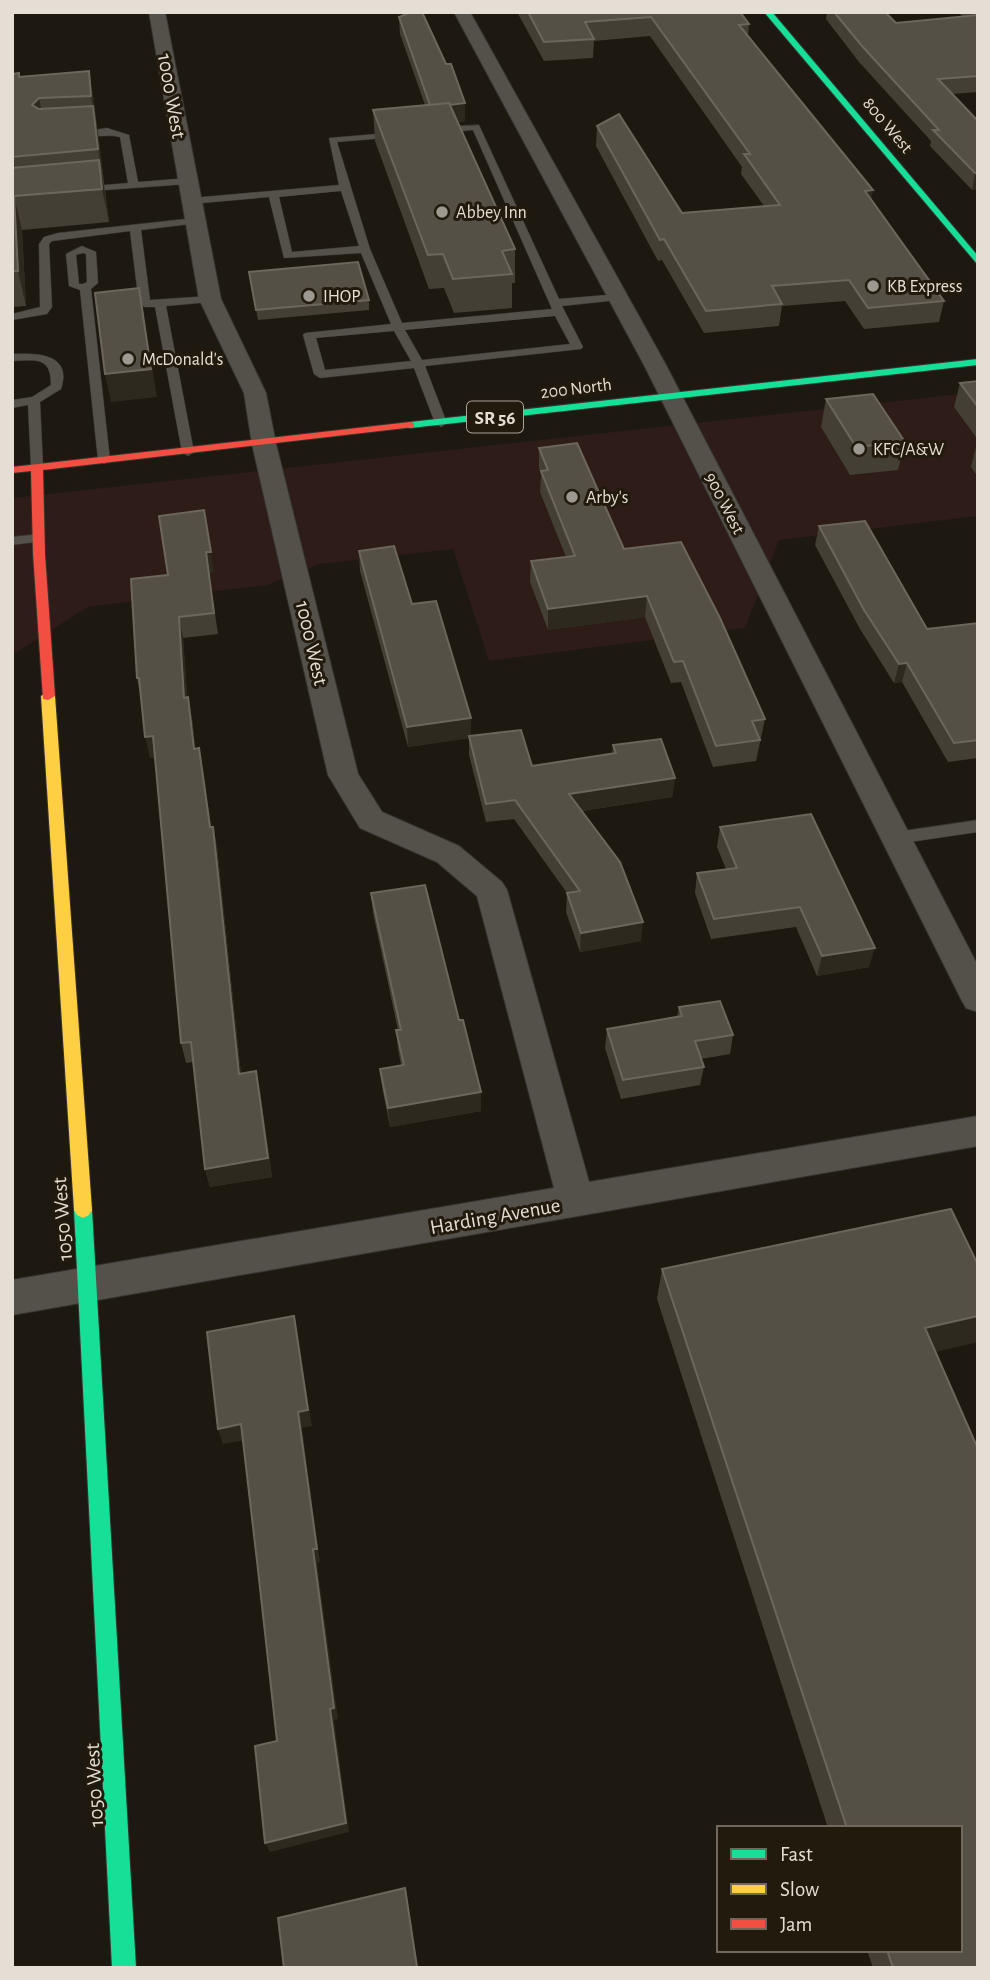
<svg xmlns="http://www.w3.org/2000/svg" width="990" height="1980" font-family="'Alegreya Sans',sans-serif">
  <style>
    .commercial { fill: #2d1c18 }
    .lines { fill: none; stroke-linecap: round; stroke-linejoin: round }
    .lane-casing { stroke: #37332f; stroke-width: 1 }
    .street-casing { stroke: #37332f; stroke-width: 2 }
    .fast-casing { stroke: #37332f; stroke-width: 2 }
    .slow-casing { stroke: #37332f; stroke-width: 2 }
    .jam-casing { stroke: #37332f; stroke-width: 2 }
    .lane { fill: #54514b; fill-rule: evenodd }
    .street { fill: #54514b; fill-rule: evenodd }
    .fast { fill: #16e098; fill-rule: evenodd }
    .slow { fill: #ffcf43; fill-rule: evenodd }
    .jam { fill: #f24e42; fill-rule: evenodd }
    .wall { fill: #443f35 }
    .shaded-wall { fill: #2d291f }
    .building { fill: #555046; stroke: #6c665d; stroke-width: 2 }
    .poi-dot { fill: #9e9990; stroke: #221a0c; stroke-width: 2.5 }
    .labels { text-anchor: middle; stroke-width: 6; stroke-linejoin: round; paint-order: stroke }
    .far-street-label { font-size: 18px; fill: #e4ded5; stroke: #221a0c }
    .far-poi-label { font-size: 18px; fill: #e4ded5; stroke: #221a0c; text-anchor: start }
    .shield { fill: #221a0c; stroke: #aaa399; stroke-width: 2 }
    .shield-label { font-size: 19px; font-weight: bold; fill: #e4ded5 }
    .street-label { font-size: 21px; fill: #e4ded5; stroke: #221a0c }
  </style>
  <rect width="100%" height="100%" fill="#1d1911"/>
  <path class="commercial" d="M978,392V516L779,540L745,628L489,661L453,549L320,564L267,585L88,607L12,655V498Z"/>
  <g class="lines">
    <defs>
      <path id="lane" d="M479,125L559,299L618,294L624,297L618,300L562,306L583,347L581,349L425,366L447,423L441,427L435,423L414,368L320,378L314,374L303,335L305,333L391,324L361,253L284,258L269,197L191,204L186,201L191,198L339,185L329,138L400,132L402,134L397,137L337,142L370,249L402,323L552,309L473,130L439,133L434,130L439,127ZM341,191L359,246L292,252L279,197ZM555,316L570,344L422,360L405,330ZM394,331L411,361L325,370L316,338Z
        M107,128L129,135L138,182L188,178L193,181L188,184L78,192V188L82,187L128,183L120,137C104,133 83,141 70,134Z
        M195,218L200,221L199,223L141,230L150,300L210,296L216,299L210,302L166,306L194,452L188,456L182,452L155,307H145L139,304L130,231L52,241L49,244L52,307L47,314L12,320V314L40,307L39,244L44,237L58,233Z
        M82,246L96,252L98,283L91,289L110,460L104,464L98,460L80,290L69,286L66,254ZM83,253L86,254L87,282L83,284H79L76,255Z
        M12,354C36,353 73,353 61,389L40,402L43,467L37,471L31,467L28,405L12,408V400L32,397L51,385C51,356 36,360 12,361Z
        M39,534L44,535V541L12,545V537Z
        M978,820V832L896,844L888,838L896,832Z"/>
      <path id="street" d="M149,12H165L221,299L266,393L276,444L358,774L382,812L459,846L502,882L507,890L589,1182L978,1116V1146L12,1315V1280L554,1188L477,896L437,862L360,828L328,775L252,444L244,393L199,299Z
        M454,12H470L666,365L978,966V1012L966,1008L961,999L644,365Z"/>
      <path id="fast" d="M764,12H772L978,256V265Z
        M978,359V365L410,428L404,425L410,422Z
        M83,1202L89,1205L92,1210L136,1968H112L74,1210L77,1205Z"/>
      <path id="slow" d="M48,692L55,696L92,1210L89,1215L83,1218L77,1215L74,1210L41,696Z"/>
      <path id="jam" d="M410,422L414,423V427L43,470L45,554L55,696L48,700L43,699L33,554L31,471L12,473V467Z"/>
    </defs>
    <use href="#lane" class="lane-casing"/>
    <use href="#street" class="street-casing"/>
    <use href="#fast" class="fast-casing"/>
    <use href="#slow" class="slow-casing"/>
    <use href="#jam" class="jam-casing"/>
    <use href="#lane" class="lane"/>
    <use href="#street" class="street"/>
    <use href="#fast" class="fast"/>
    <use href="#slow" class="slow"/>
    <use href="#jam" class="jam"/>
  </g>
  <path class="wall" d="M517,12H740L749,24L748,35L872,200L944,301L939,322L864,329L845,301L782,306L779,326L704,333L662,260L658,261L596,146L597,126L682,213L764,206L741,174L742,167L650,36L594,41L593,58L544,61Z
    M827,12H885L896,23L963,17L958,12H978V92L952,94L978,121V189L972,190L930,146L931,141L859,62L826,19Z
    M399,17L465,103V121L458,122L515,249V283H512V308L454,313L444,288L429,289L375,141L373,110L425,105L400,34Z
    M89,71L94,103L109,222L22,230L26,306L12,307V74L19,73L20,77Z
    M249,272L369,300V310L258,320Z
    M978,381V440L954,407L960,383Z
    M826,399L905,442L898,470L850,475L821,427Z
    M977,443H978V477L971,467Z
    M539,448L765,719L756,761L713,767L681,682L671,683L645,617L548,630L530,582L531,561L566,557L540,492L541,474L539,469Z
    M819,526L927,629L978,623V758L948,762L902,682L894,683L860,629L815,545Z
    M359,551L412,604L471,736L532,766L612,754L613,745L675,778L672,797L582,811L641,941L580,952L566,912L567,893L514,819L486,822L469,755V738L408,747L360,571Z
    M214,572L209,573L218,634L183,638L187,697L192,718L195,748L203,769L211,827H213L217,847L241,1074L260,1091L272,1177L210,1187L205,1169L193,1062L186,1063L181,1043L155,757L150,758L141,698L137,678L131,579Z
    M720,827L869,967L817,976L796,927L711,939L695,893L697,873L726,869L717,847Z
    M371,893L481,1111L390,1127L382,1087L380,1069L401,1065L398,1049L396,1030H398L373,913Z
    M679,1007L733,1035L730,1054L701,1059L704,1067L700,1085L621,1099L605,1048L607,1029L677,1017Z
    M662,1269L935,1352L978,1968H873L867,1950H960V1828H828L657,1299Z"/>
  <path class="shaded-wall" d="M89,71L94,103L97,128L91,96Z
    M39,98L46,130L32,105Z
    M465,103V121L432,124L431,106Z
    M93,106L99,139L104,182L98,149Z
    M99,160L105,193L109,222L102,189Z
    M975,173H978V189L972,190Z
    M873,190L870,211L865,191Z
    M14,196L22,230L26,306L18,271Z
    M139,288L157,397L111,402L105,374Z
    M204,510L214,572L209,573L218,634L206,552Z
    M647,596L645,617L548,630V609Z
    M179,617L183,638L189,718L184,698Z
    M907,663L902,682L894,683L899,664Z
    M188,697L192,718L198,770L194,749Z
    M471,718V738L408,747L407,727Z
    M153,736L158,757L150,758L145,737Z
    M199,748L203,769L214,848L210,827Z
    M675,778L672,797L568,813L569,794Z
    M213,827L217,847L243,1093L239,1074Z
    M643,922L641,941L580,952L581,933Z
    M875,948L869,967L817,976L822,956Z
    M256,1071L260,1091L272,1177L210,1187L205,1169Z
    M481,1092V1111L390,1127L388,1108Z
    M294,1316L297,1333L312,1426L302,1428L320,1562L317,1563L338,1719L334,1720L349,1832L270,1852L265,1843L330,1709L298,1412Z
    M978,1316V1342L911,1358L925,1328Z
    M241,1424L245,1440L223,1444L218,1429Z
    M405,1888L407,1896L418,1968L417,1967Z"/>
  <path class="building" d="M411,12H422L446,64H451L465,103L450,105L449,103L430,105L399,17Z
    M528,12H740L749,24L739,25L873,190L865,191L944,301L868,308L849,280L772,286L782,304L706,311L664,239L660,240L597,126L619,114L682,213L780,205L744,154H750L651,17L585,22L594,39L544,42Z
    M834,12H885L896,23L978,15V76L938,79L978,121V173H975L933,130H939L862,46Z
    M89,71L91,96L39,98L32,105L39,109L93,106L98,149L12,157V74L19,73V77Z
    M449,103L515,249L502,251L512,274L453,279L443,254L428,255L373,110Z
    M99,160L102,189L14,196L18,271H12V168Z
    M358,262L369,300L256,310L249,272Z
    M139,288L151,369L105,374L95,293Z
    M978,381V407L960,383Z
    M873,394L905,442L856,447L826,399Z
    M577,443L624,549L681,542L720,618L765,719L752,721L760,740L716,746L683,661L674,662L647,596L548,609L531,561L575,556L541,471L548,470L539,448Z
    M204,510L211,552H206L214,613L179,617L184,698L188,697L194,749L199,748L210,827H213L239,1074L256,1071L268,1158L205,1169L191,1042L181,1043L153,736L145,737L139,678H137L131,579L168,575L159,516Z
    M865,521L927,629L978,623V740L954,743L907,663L899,664L864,610L819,526Z
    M394,546L412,604L436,601L471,718L407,727L359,551Z
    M521,730L532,766L616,753L613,745L661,739L675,778L569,794L620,862L643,922L581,933L567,893L580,891L515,800L486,804L469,736Z
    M811,814L875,948L822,956L800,907L714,919L697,873L737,868L720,827Z
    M425,885L459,1020H463L481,1092L388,1108L380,1069L404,1065L396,1030H401L371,893Z
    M720,1001L733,1035L695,1041L704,1067L623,1080L607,1029L682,1016L679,1007Z
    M951,1209L978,1265V1316L925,1328L978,1449V1968H893L887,1950H960V1828H847L662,1269Z
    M294,1316L308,1410L298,1412L317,1549H313L334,1708L330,1709L346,1823L265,1843L255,1746L277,1741L257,1561L241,1424L218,1429L207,1332Z
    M405,1888L417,1967L413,1968H284L278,1918Z"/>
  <g class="poi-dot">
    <circle cx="442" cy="212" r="7"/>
    <circle cx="873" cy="286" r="7"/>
    <circle cx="309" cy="296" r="7"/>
    <circle cx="128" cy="359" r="7"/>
    <circle cx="859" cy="449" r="7"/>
    <circle cx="572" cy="497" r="7"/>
  </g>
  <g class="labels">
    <g class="far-street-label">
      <text transform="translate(888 125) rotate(50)" y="6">800 West</text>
      <text transform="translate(576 388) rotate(-7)" y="6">200 North</text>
      <text transform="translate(725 503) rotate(63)" y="6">900 West</text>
    </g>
    <g class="far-poi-label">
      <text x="456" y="218">Abbey Inn</text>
      <text x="887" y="292">KB Express</text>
      <text x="323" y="302">IHOP</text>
      <text x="142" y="365">McDonald's</text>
      <text x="873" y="455">KFC/A&amp;W</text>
      <text x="586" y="503">Arby's</text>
    </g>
    <rect class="shield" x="467" y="401.5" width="56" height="31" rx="5"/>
    <g class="shield-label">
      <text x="495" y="424">SR 56</text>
    </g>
    <g class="street-label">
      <text transform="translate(172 96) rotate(80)" y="7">1000 West</text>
      <text transform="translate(312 643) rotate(77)" y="7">1000 West</text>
      <text transform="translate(495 1216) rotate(-10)" y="7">Harding Avenue</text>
      <text transform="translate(62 1219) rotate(-94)" y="7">1050 West</text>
      <text transform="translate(94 1785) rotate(-93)" y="7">1050 West</text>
    </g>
  </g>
  <rect width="990" height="1980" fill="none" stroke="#e4ded5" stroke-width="28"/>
  <rect x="717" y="1826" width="245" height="126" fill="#221a0c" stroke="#70685c" stroke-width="2"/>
  <rect x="731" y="1849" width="35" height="10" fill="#16e098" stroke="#70685c" stroke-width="2"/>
  <text x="780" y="1861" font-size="21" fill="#e4ded5">Fast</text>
  <rect x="731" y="1884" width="35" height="10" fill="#ffcf43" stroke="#70685c" stroke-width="2"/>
  <text x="780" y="1896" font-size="21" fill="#e4ded5">Slow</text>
  <rect x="731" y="1919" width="35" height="10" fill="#f24e42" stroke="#70685c" stroke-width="2"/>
  <text x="780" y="1931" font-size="21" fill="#e4ded5">Jam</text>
</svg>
